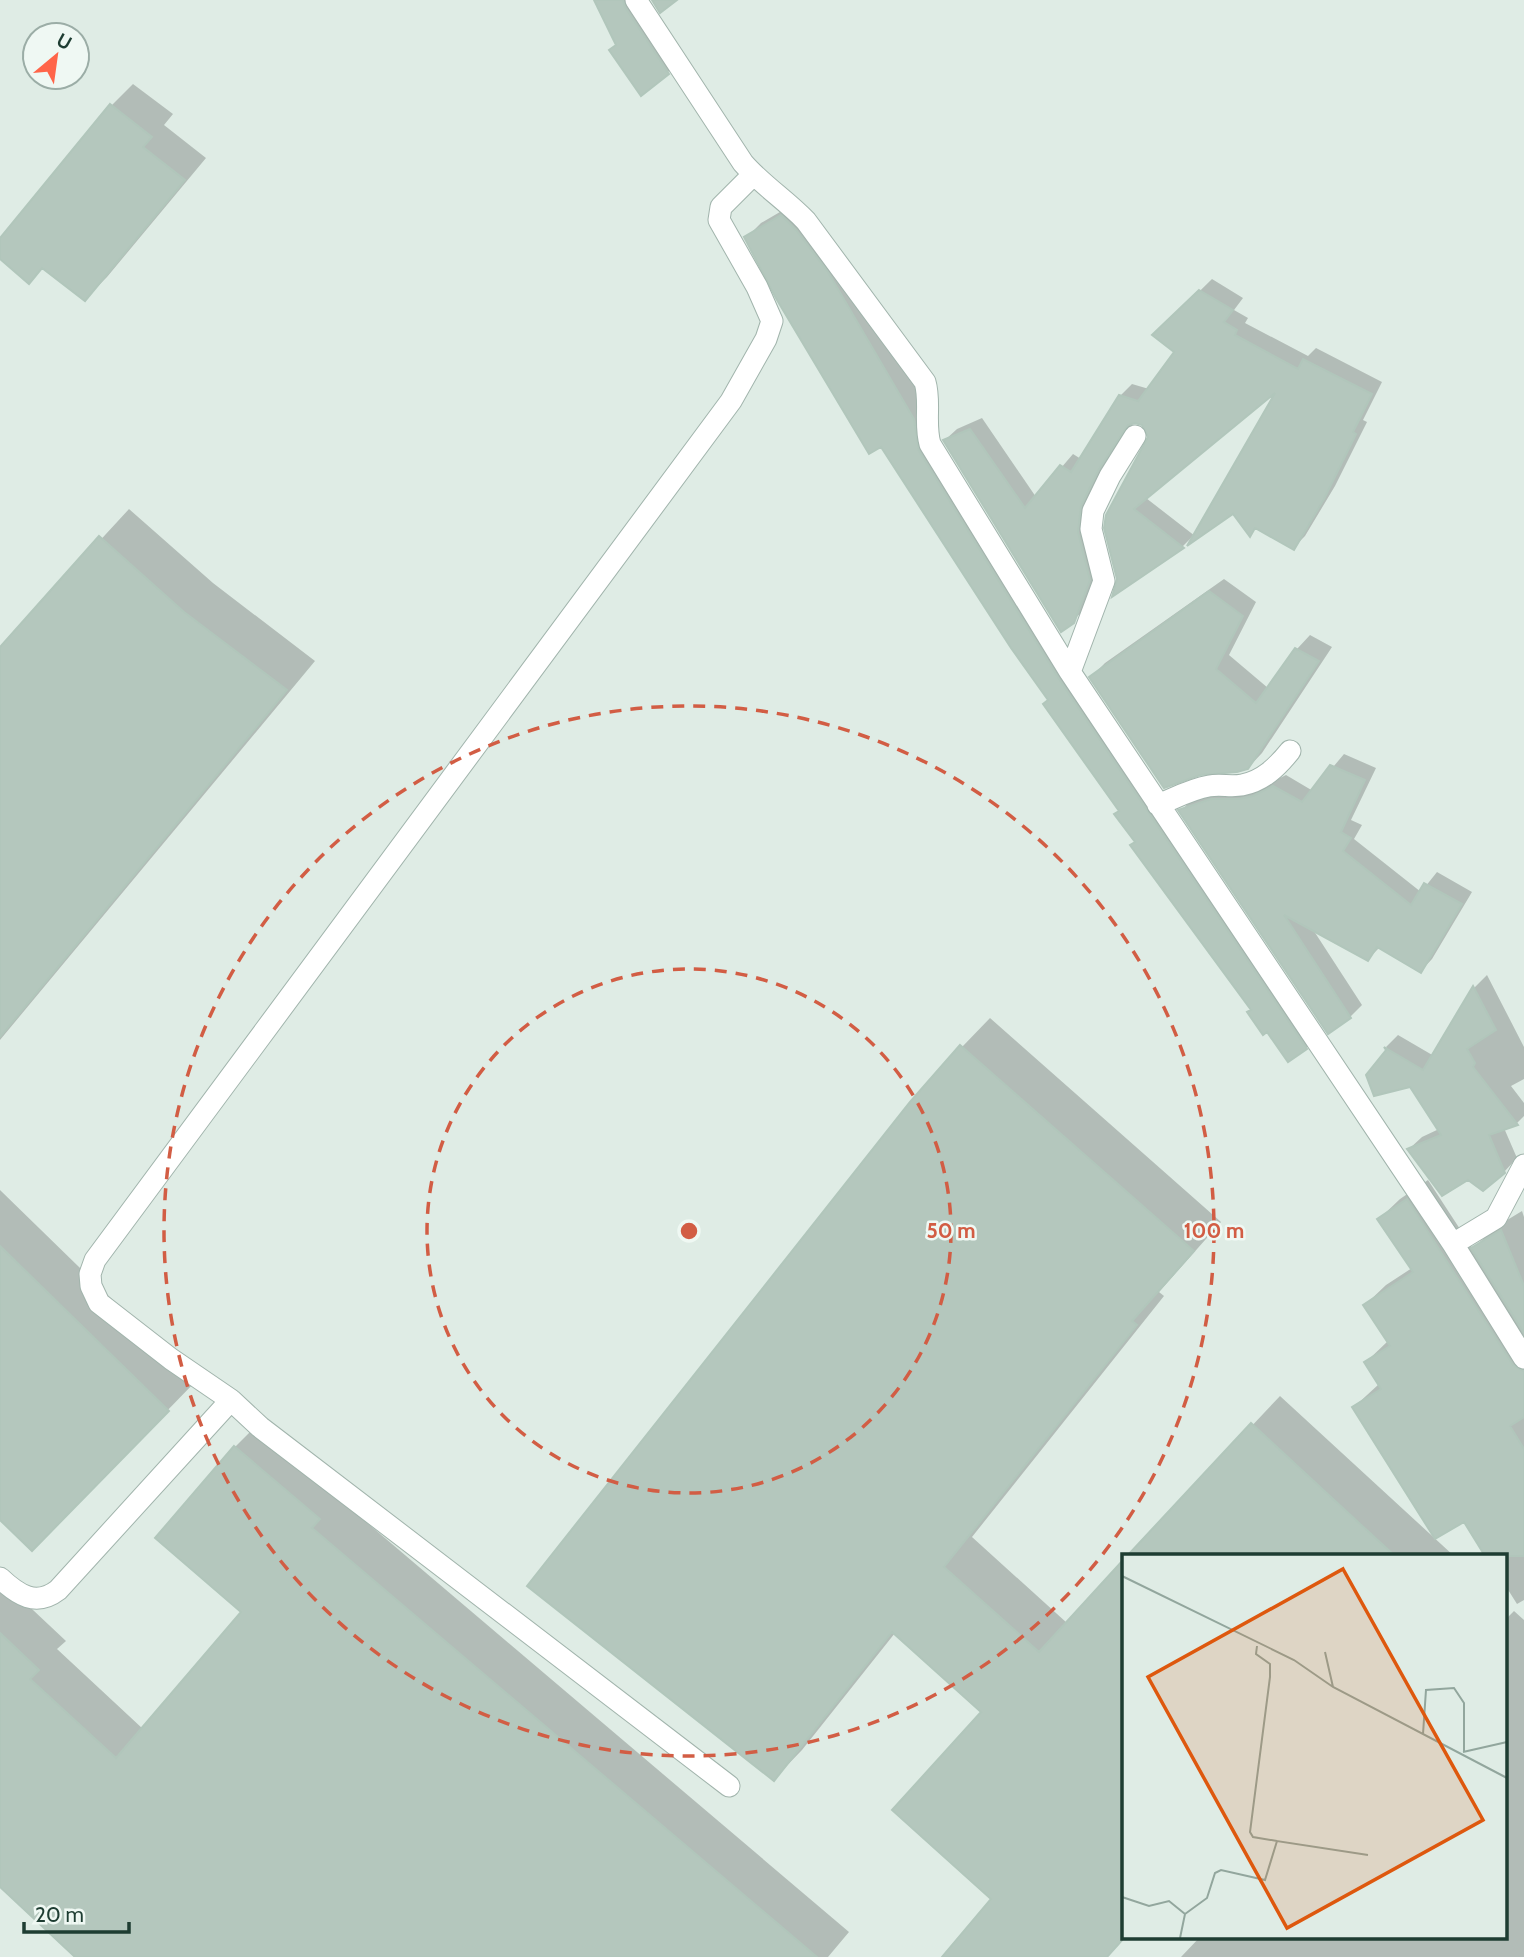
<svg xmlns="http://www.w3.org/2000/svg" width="1524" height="1957" font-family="Cabin,sans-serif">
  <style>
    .shadow { fill: #0003; fill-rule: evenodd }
    .building { fill: #b4c7bd; stroke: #b1c6bb; stroke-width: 2 }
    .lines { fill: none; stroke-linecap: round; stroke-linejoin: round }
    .minor-casing { stroke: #a1b4ac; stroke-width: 23 }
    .minor { stroke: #fff; stroke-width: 21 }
    .ring { fill: none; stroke: #d25d44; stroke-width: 3.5; stroke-dasharray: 12 9 }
    .inset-road { fill: none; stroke: #92a69d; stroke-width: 2 }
    .view { fill: #de580e; fill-opacity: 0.15; stroke: #de580e; stroke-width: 3.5 }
    .inset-edge { fill: none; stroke: #1e3d32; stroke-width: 3.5 }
    .centre { fill: #d25d44; stroke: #eff8f3; stroke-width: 3.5 }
    .ring-label { font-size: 21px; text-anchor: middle; font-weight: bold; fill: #d25d44; stroke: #eff8f3; stroke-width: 5; stroke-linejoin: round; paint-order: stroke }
  </style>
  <rect width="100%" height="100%" fill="#dfece5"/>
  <path class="shadow" d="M596,0H640L680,60L668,72L617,44Z
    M133,84L173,114L164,125L206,158L107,277L85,299L43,267L29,281L0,257V241L111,106Z
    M797,202L929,403L933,435L1073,664L1321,1033L1306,1048L1253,1009L1137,841L1121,810L1050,700L746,238L761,223Z
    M1212,279L1243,298L1234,310L1248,318L1245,323L1308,356L1316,348L1382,382L1363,420L1367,422L1335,486L1305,536L1293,548L1257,527L1250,534L1234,511L1192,540L1193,536L1183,546L1115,593L1119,579L1106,528L1107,515L1150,437L1144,424L1133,422L1110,455L1091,496L1089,519L1101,567L1086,609L1061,630L945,440L957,429L982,418L1036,497L1073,454L1081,459L1120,396L1132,384L1149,389L1176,351L1155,335ZM1281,386L1195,536L1146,498Z
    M129,509L213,583L315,661L0,1040V649Z
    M1224,579L1256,602L1229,655L1268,688L1297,649L1310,635L1332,647L1262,753L1248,768L1091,677L1105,663Z
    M1344,754L1376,768L1351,820L1362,825L1354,839L1421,892L1437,872L1472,892L1432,959L1421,971L1380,947L1368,959L1312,928L1362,1005L1350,1017L1181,811L1192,799L1266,785L1286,775L1313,791Z
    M1487,975L1524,1047V1079L1511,1086L1524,1103V1116L1517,1123L1504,1128L1517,1158L1504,1172L1468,1178L1409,1149L1422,1137L1439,1129L1386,1047L1398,1035L1434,1056L1475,987Z
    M990,1018L1221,1222L1159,1292L1164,1296L972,1537L1067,1623L1123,1563L1125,1938L1107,1957H944L994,1899L984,1712L895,1633L802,1750L774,1779L962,1047Z
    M1428,1180L1473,1249L1494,1228L1522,1211L1524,1217V1600L1517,1604L1505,1585V1556H1487L1464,1520L1354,1407L1379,1384L1366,1362L1388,1341L1365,1305L1386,1285L1412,1268L1379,1219L1400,1199Z
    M0,1190L196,1381L61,1520L0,1518Z
    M1280,1396L1454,1556H1129Z
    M263,1419L339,1499L849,1932L828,1957H76L0,1885V1579L66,1641L57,1649L143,1729L244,1611L235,1447Z
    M1514,1611L1524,1620V1957H1181L1199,1938H1505V1620Z"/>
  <path class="building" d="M594,0H623L625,7L669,74L641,96L609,50L616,45Z
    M652,0H677L660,13Z
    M110,104L152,137L143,147L185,180L85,301L42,268L29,284L0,259V238Z
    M781,215L796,230L828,272L914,419L919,451L1059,679L1307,1049L1288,1062L1267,1032L1263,1035L1247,1012L1251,1010L1130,845L1135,842L1114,814L1119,811L1043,704L1048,700L1011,648L881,447L869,454L777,300L744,237Z
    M1199,290L1233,310L1224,322L1237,330L1235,335L1298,369L1303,359L1372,394L1353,432L1356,434L1324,499L1294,550L1255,528L1250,537L1233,514L1187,546L1275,393L1134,509L1184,548L1112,597L1117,579L1104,528L1106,515L1148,437L1142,425L1135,423L1128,425L1099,469L1081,506L1078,532L1090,580L1074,623L1061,632L943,440L970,429L1025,508L1060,465L1071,472L1119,395L1138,401L1174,352L1152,335Z
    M99,536L184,612L287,690L0,1037V647Z
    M1209,591L1243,616L1216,669L1256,703L1295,648L1319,661L1248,769L1237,772L1200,775L1164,788L1089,677Z
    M1330,765L1365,780L1341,832L1351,838L1343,851L1411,905L1424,883L1462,904L1421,973L1377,947L1368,961L1284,915L1351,1018L1328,1034L1178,810L1211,799H1239L1253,796L1273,786L1302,802Z
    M1473,986L1496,1030L1467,1049L1475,1063L1473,1067L1518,1125L1489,1135L1505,1173L1483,1191L1468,1180L1442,1196L1407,1149L1441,1135L1410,1087L1374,1096L1366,1075L1386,1050L1384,1047L1423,1070Z
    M960,1045L1194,1251L1132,1321L1137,1325L944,1567L1039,1652L1123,1560V1939L1107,1957H942L991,1899L892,1810L981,1712L892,1632L774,1781L527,1586L910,1102Z
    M1407,1199L1513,1365L1524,1371V1417L1510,1426L1524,1449V1556H1485L1464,1522L1435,1539L1352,1407L1381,1389L1364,1362L1390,1346L1363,1305L1413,1272L1377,1219Z
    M1501,1230L1524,1286V1333L1471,1248Z
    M0,1246L169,1411L32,1551L0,1520Z
    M1251,1423L1346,1511L1395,1556H1127Z
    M234,1446L320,1519L312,1528L817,1957H75L0,1887V1633L39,1670L30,1679L116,1758L241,1612L155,1538Z"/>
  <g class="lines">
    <defs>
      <path id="minor" d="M636,0L743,163C762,185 786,200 806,221L925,382C931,402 924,423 930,444L1070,672L1453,1244L1524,1358
        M1070,672L1104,581L1091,529L1093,511L1110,476L1135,436
        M1158,805C1175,798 1191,789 1209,786C1220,784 1231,787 1242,785C1263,781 1277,767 1290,751
        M1453,1244L1496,1218L1524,1165
        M231,1400L171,1359L99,1303L91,1286L90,1274L95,1260L731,401L766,339L772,321L757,287L719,220L721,207L753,175
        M0,1578C18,1595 36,1607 58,1590L231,1400L260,1427L729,1786"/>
    </defs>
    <use href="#minor" class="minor-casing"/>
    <use href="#minor" class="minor"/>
  </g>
  <g class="ring">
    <circle cx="689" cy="1231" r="262"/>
    <circle cx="689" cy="1231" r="525"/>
  </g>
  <g transform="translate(1122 1554)">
    <rect width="385" height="385" fill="#dfece5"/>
    <path class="inset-road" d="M0,22L172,106L211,133L385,224M135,92L134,100L148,110V123L128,278L131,283L155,287M203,98L211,133M301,180L304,136L332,134L342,149V197M341,198L385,188M0,343L27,352L47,347L63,360M58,384L63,360L85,344L93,319L99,316L143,326L155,287L246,301"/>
    <path class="view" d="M221,15L361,266L165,374L26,123Z"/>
    <rect width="385" height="385" class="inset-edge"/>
  </g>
  <circle cx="689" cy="1231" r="10" class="centre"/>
  <g class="ring-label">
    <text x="951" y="1238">50 m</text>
    <text x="1214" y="1238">100 m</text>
  </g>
  <g transform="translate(56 56) rotate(29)"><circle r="33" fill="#eff8f3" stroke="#9bada6" stroke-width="2"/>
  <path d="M0-5L12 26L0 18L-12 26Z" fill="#ff6549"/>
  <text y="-10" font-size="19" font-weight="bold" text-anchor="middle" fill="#1e3d32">U</text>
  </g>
  <path d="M24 1922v10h105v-10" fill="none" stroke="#1e3d32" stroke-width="3.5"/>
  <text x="35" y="1922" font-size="21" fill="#1e3d32" stroke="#eff8f3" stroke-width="5" paint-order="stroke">20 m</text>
</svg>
